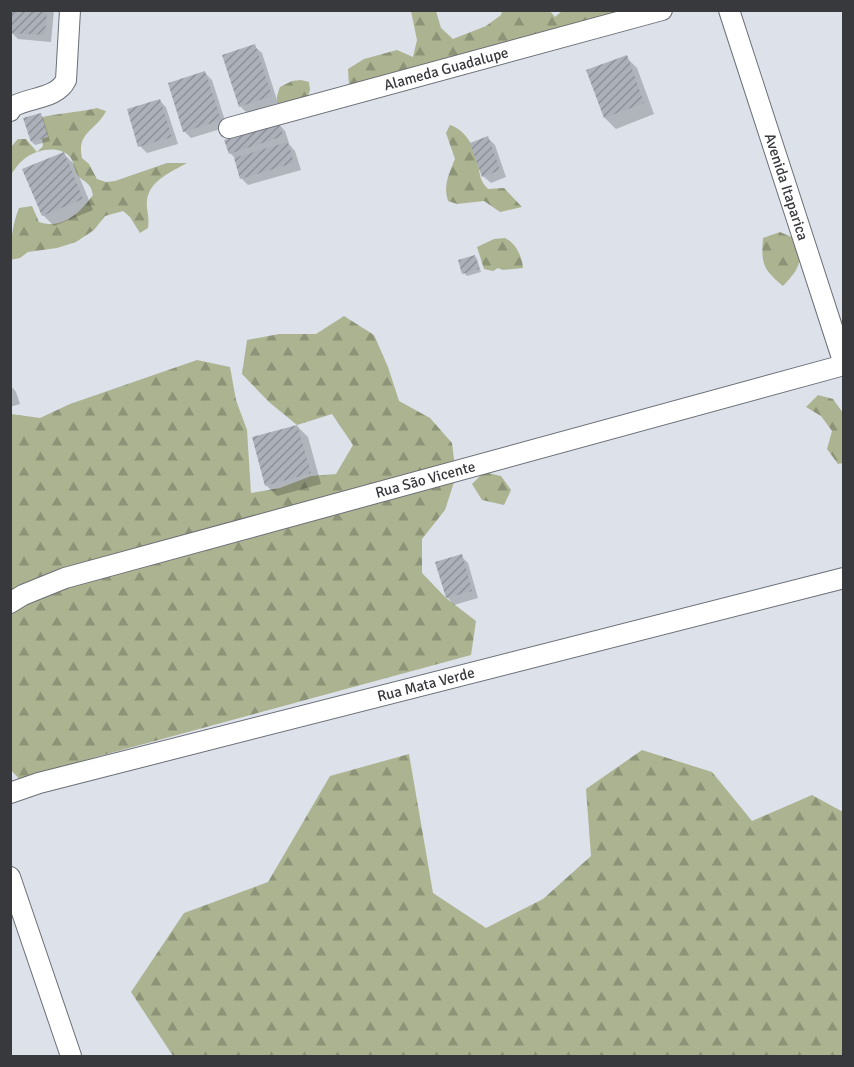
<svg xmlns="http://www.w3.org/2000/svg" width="854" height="1067" font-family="Signika,sans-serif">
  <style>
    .forest { fill: url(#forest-firs) }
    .shadow { fill: #0003 }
    .building { fill: url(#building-hatch) }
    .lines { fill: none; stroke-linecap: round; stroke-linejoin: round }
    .minor-casing { stroke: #6b6f77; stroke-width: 22 }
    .minor { stroke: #fff; stroke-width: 20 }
    .labels { text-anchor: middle; stroke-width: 5; stroke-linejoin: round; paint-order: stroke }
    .street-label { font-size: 15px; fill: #38393d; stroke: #dce1ea }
  </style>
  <defs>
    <pattern id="forest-firs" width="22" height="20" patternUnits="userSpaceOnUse" patternTransform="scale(1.5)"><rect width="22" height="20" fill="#acb390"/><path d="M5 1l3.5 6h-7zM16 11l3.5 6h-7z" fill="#8d9377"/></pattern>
    <pattern id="building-hatch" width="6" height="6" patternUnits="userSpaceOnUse" patternTransform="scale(1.5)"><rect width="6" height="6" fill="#acb0b9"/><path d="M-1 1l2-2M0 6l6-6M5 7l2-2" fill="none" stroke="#8d9098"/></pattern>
  </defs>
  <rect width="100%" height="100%" fill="#dce1ea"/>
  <path class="forest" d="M411,11H436L441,28L453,39L486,26L501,15L502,11H550L555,17L562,11H618L614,18L349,86L348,69L364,59L397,50L413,57L417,40Z
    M301,80L309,82L310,90L307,98L283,111C275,103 276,97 280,87L292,81Z
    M97,108L106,111C97,130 76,132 82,158L89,164L97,179L106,182L115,181L167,163H187C169,173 144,183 147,208C148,215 149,220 148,228L140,233L130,217L123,211L105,216L94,230L76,242L57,248L28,252L20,258L10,260C11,242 12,225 19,208L32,206L39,222C62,230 80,213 93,195C90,180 84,184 77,174C74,169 74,161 70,157C59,144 34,150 23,160C18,164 14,170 11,175V147L18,139H26L37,152L43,146L42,137L35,119C55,113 76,113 97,108Z
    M450,125C466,130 474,147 478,162C480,174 479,180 488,189L504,188L522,207L500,212L484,201L457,204L448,201C443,186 449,173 455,159L446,133Z
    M780,232L796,239C803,262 800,268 783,286C763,269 761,264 763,238Z
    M505,238C516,243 522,256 523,268L503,270L498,268L493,271L484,269L477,247L494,239Z
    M344,316L374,335L388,367L399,401L430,418L452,443L456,476L445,510L422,539V573L446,598L476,621L471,655L96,757L20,780L11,770V414L40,418L70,404L197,360L230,367L236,400L247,430L251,493L280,488L311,476L336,474L353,445L332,414L297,425L269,402L242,374L247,340L279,334H316Z
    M818,395L833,399L843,413V463L838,464L827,449L832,431L821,416L806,407Z
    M484,472L501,476L511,490L504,505L482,500L472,484Z
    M642,750L712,772L752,821L812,795L843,812V1056H173L131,992L184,913L268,882L330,776L409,754L433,893L486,928L543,899L591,856L586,789Z"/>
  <path class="shadow" d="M13,10H54L51,42L18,39L11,32Z
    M254,46L262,53L278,103L247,113L240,106Z
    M626,57L637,68L654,114L616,129L605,118L588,71Z
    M205,73L212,80L227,127L191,138L184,131Z
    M159,100L166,107L178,144L147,153L140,146Z
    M40,114L43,118L50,141L35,145L32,142Z
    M278,123L285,131L289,143H288L295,151L301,170L248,185L241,178L235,158L230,153Z
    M488,138L495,145L506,177L491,183L483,176Z
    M63,153L74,164L93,210L54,226L43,215Z
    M474,256L477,259L481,272L467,276L464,273Z
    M13,388L16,392L20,404L10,407V389Z
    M297,426L308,437L321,484L277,496L266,485Z
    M461,556L468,563L478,598L454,605L447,597Z"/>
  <path class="building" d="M11,10H47L45,35L10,33Z
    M255,44L272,96L239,107L222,55Z
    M627,55L644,103L604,118L586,70Z
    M205,71L221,120L183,132L168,83Z
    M160,99L172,137L138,147L127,109Z
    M41,113L48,137L31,142L23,118Z
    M279,122L283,136L229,154L224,140Z
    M488,136L500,170L482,177L470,143Z
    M288,142L294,163L240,179L234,158Z
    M64,152L83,199L42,216L22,169Z
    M475,255L479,269L462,274L458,260Z
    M297,425L311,473L265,486L252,437Z
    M462,554L472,591L446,598L435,562Z"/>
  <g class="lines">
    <defs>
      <g id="minor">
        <path id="s1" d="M729,10L844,364"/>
        <path d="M10,111L12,107C29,97 57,99 66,80L70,10"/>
        <path id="s2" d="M229,128L662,10"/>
        <path id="s3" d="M10,603L23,595L65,578L844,365"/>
        <path id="s4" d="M10,793L39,783L844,578"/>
        <path d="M10,877L71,1056"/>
      </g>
    </defs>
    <use href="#minor" class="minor-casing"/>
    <use href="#minor" class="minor"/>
  </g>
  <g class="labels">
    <g class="street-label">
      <text dy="5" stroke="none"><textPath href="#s2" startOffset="225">Alameda Guadalupe</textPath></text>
      <text dy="5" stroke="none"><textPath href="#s1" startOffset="186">Avenida Itaparica</textPath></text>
      <text dy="5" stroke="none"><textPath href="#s3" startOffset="434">Rua São Vicente</textPath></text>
      <text dy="5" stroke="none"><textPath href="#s4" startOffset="430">Rua Mata Verde</textPath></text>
    </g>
  </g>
  <rect width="854" height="1067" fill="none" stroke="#38393d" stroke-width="24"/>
</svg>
